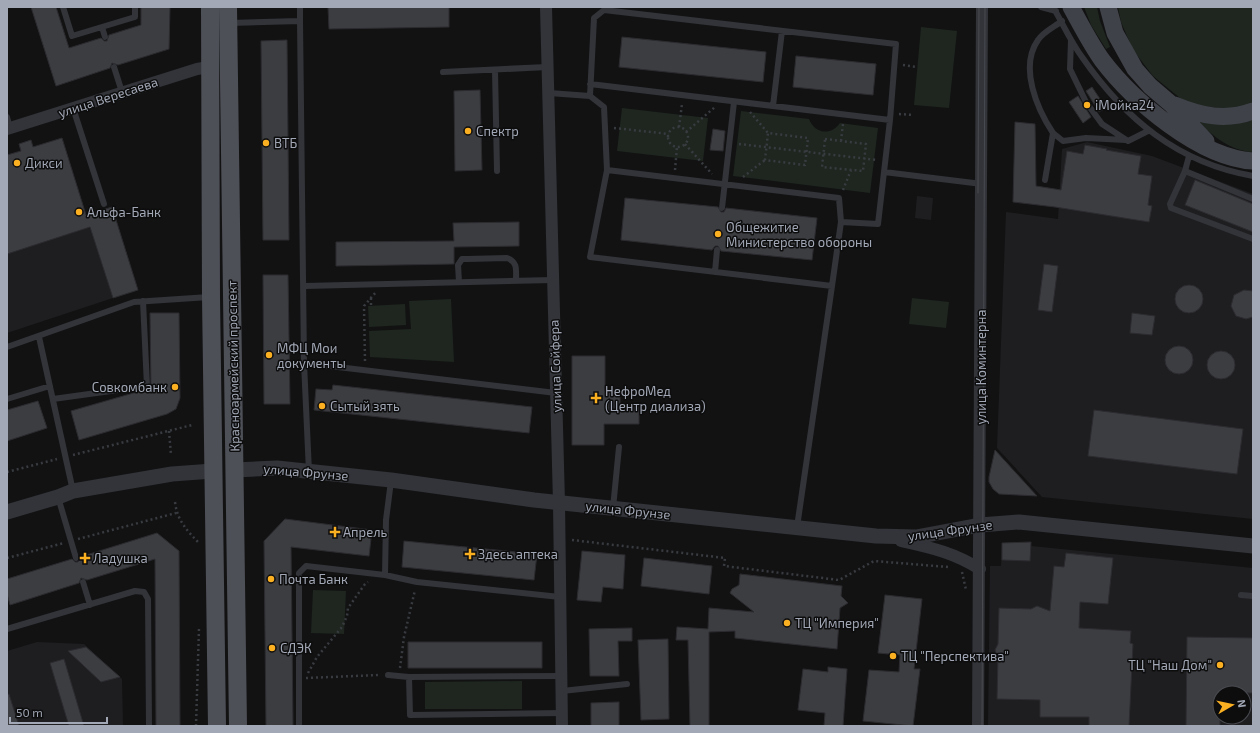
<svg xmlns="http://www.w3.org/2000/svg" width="1260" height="733" font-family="'Exo 2',sans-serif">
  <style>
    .built { fill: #1e1e20; fill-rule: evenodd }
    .green { fill: #1e261f }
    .building { fill: #3c3d41; stroke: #2c2c30 }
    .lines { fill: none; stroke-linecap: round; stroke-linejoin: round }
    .path { stroke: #383b40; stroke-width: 2.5; stroke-dasharray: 2 3; stroke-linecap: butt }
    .service { stroke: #323439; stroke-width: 6 }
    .minor { stroke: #323439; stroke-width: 12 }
    .tertiary { stroke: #323439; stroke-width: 15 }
    .secondary { stroke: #404249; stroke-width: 17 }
    .primary { stroke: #4e5058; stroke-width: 18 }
    .tram { stroke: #494b52; stroke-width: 1 }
    .poi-dot { fill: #fbb022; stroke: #0d0d0e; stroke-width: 1.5 }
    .labels { text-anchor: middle; stroke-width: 3; stroke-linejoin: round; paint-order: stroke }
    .street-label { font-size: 13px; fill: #a2a8b5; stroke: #0d0d0e }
    .poi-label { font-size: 13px; fill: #a2a8b5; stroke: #0d0d0e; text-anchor: start }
  </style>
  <rect width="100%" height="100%" fill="#121213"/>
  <path class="built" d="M1087,142L1152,156L1253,194V519L1042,497L997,448L1006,212L1058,219L1062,149Z
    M917,196L933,198L931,220L915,218Z
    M90,227L113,298L7,333V254Z
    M1002,543L1253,568V726H988L990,566H1001ZM1220,693H1244V717H1220Z
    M37,642L84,644L122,679L123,726H7V651Z"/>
  <path class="green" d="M1084,7H1097L1100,21L1110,47L1106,49L1091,25Z
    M1118,7H1253V104L1236,110L1194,105L1180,98L1153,76L1133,50L1121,22Z
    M921,27L957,31L949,108L914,105Z
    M622,108L708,118L703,161L617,151Z
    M741,111L809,119C815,134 831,136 840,123L878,128L870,193L733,176Z
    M1253,118V152C1230,151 1212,135 1196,120Z
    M912,298L949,302L946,328L909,324Z
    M451,299L454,362L370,357L369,331L411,329L409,301Z
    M405,304L406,325L369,327L368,306Z
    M313,590L346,591L344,634L311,633Z
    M522,681V709H425V682Z"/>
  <path class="building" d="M31,7H56L69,48L101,38L104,41H107L109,35L141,25V7H170L169,49L118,65L112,63L110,68L56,86Z
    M328,7H449V27L329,29Z
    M622,37L766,52L763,82L619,67Z
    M287,40L289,240H263L261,41Z
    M796,56L876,64L873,95L793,87Z
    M1092,87L1106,108L1099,112L1086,91Z
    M480,90L482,170L455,171L454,91Z
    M1078,96L1091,117L1083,123L1069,102Z
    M1015,122L1035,124L1036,186L1061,190L1067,151L1083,154L1085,145L1107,149L1106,150L1141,156L1138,174L1152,176L1148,205L1152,206L1149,222L1055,207L1013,202Z
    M713,129L725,131L723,151L710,150Z
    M62,138L86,215L112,207L138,290L113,298L90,227L7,254V155L21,151L19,144L31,140L33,147Z
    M1195,180L1253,204V232L1185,205Z
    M625,198L718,207L721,212H724L726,208L817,218L812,260L721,251L718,246H715L712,250L621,240Z
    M519,222V246L454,247V264L336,266V242L454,241L453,223Z
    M1044,264L1058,266L1052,312L1038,310Z
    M263,275H288L290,404H264Z
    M1175 299a14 14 0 1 1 28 0a14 14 0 1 1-28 0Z
    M1244,290L1253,291V317L1246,319L1236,316L1231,306L1234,295Z
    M150,313H179L180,398L176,409L167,414L79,440L71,411L151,388Z
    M1132,313L1155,316L1152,335L1130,333Z
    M1165 360a14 14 0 1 1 28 0a14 14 0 1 1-28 0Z
    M1207 365a14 14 0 1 1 28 0a14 14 0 1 1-28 0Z
    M572,356H605V391H620V405H639V424H604V445H572Z
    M333,385L532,407L529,433L314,410L316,389L332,390Z
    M38,401L47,428L7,441V410Z
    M1094,410L1243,429L1237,474L1088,456Z
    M995,450L1037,496L999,494L993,489L989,482V477Z
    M285,519L372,530L369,556L291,547L293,726H266L264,541Z
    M157,533L179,551L180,726H156L155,559L87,580L81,578L79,583L10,605L7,594V579L72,559L75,562H78L80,557Z
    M404,541L537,554L534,580L402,567Z
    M1031,542L1030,561L1002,560V543Z
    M582,551L625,555L623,589L603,587L601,602L577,600Z
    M1066,553L1113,558L1108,604L1080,602L1079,628L1131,631L1130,643L1133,644L1129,726H1089V717H1040V700L997,699L998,657L995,650L998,644L999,608L1031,609L1037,606L1050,611L1054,566L1064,567Z
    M644,558L712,566L709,594L641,586Z
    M740,574L842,586L841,596L848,603L840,608L837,649L735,638V631L709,632V726H690L688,640H676L677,627L708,629L709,608L754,612L730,593L732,589L739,585Z
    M885,595L922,599L914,669H920L913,726L863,721L869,670L899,672L900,655L878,653Z
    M632,628V641H618L619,676H590L589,629Z
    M1187,637L1253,638V693H1220V726H1186Z
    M668,639L669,719L641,720L638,640Z
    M408,642H542V668H408Z
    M86,647L120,677L101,682L68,651Z
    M64,659L84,726H69L50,663Z
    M828,667L847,669L843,726H824L825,713L798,710L803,669L828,672Z
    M9,694L19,726H7V695Z
    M619,702V726H591V703Z"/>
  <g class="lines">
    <path class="path" d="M903,65L917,67
      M750,112L768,133L808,138L805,165L765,160L768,133
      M899,114L913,115
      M679,127L682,104
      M668 137a10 10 0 1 1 20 0a10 10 0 1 1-20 0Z
      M614,128L669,134
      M686,132L715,107
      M825,139L866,144L863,171L822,167Z
      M841,141L843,124
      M685,144L712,174
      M739,144L877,160
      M675,170L677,147
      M743,177L765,160
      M843,190L851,170
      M371,298V306
      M365,361L364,306L376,292
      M169,431L171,455
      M73,455L192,425
      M7,472L57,459
      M175,502C177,520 187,531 200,544
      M78,539L176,513
      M572,540L725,558L724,566L839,580L874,561L948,567
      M7,558L64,543
      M962,572L966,590
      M400,668L404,637L415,590
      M308,673L317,657L342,627L347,616L348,608L365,584L368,582
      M306,678L379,675
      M196,726L199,628"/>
    <path class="service" d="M63,7L72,36L135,17V7
      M1041,7L1056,11
      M1053,7C1063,24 1071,42 1082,57C1125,119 1178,163 1253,176
      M300,21L304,363L309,472
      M230,23L300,21V7
      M102,27L105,37
      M1071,40L1070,69L1086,102L1102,124L1128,141L1148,131
      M114,67L122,92
      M495,70L497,171
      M443,72L547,67
      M590,84L890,120
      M549,93L590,96L594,18L604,10L896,44L890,120L878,224L841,222L839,198L607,170L604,107L590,96
      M773,106L782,31
      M73,108L104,204
      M7,117L10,128
      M1053,133L1063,141L1086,138L1126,140
      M1189,156L1185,171L1170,204L1171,208L1253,239
      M607,170L590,257L832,286L841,222
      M1185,171L1253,199
      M884,172L982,184
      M1045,180L1053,133C1037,109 1019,67 1038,40C1043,32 1054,27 1062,21
      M722,208L734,102
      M715,272L717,250
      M459,282L458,265L462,259H467L507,258C518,262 516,270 516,281
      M305,286L553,280
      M39,337L73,491
      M7,347L134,302L209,297
      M304,363L556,393
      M7,399L50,386
      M53,399L147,386L143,301
      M58,497L76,558
      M613,508L619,447
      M797,527L832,286
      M385,575L386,520L391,481
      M83,582L90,605
      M1241,595L1253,596
      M7,629L135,591L144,592L148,599L149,726
      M388,675L409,677L561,676
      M409,677L410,715L562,713
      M562,691L627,684
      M299,726V573L306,566L385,575L417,582L560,597"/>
    <path class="minor" d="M546,7L559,503L562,726
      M7,129L197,69L209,67
      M901,541C932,548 952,552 980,569
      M978,726L982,7"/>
    <path class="tertiary" d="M235,470L277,468L391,480L534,500L876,536L916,537L980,525L1019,522L1253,546
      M7,512L58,497L73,491L172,474L213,471"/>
    <path class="secondary" d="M1071,7C1081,25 1090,43 1102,60C1133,101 1200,158 1253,161
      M1108,7L1115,33L1135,69L1150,86L1171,104L1206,141
      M1175,105C1201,116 1226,121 1253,111"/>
    <path class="primary" d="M210,7L211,297L217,726
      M228,7L238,726"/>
    <path class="tram" d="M978,193L979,7
      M982,726L985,7"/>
  </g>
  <g class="poi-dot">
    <circle cx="1087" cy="105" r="4"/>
    <circle cx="468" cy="131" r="4"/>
    <circle cx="266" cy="143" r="4"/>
    <circle cx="17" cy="163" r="4"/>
    <circle cx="79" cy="212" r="4"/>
    <circle cx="718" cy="234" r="4"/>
    <circle cx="269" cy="355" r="4"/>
    <circle cx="175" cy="387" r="4"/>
    <path d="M594 392h4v4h4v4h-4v4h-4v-4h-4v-4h4z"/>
    <circle cx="322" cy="406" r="4"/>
    <path d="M333 526h4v4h4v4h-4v4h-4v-4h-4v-4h4z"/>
    <path d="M468 548h4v4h4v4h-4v4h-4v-4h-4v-4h4z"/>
    <path d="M83 552h4v4h4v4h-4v4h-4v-4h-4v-4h4z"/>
    <circle cx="271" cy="579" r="4"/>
    <circle cx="787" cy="623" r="4"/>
    <circle cx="272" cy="648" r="4"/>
    <circle cx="893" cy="656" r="4"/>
    <circle cx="1220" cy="665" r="4"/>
  </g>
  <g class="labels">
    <g class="street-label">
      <text transform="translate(108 97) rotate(-18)" y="5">улица Вересаева</text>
      <text transform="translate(233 366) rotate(-91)" y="5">Красноармейский проспект</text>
      <text transform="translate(555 366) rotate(-92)" y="5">улица Сойфера</text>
      <text transform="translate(981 367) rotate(-90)" y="5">улица Коминтерна</text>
      <text transform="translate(306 472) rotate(5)" y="5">улица Фрунзе</text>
      <text transform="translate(628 510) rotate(6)" y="5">улица Фрунзе</text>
      <text transform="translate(950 530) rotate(-8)" y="5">улица Фрунзе</text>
    </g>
    <g class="poi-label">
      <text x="1095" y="110">iМойка24</text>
      <text x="476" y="136">Спектр</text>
      <text x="274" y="148">ВТБ</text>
      <text x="25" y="168">Дикси</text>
      <text x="87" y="217">Альфа-Банк</text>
      <text x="726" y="232">Общежитие<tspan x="726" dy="15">Министерство обороны</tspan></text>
      <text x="277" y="353">МФЦ Мои<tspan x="277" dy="15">документы</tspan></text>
      <text x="167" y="392" text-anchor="end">Совкомбанк</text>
      <text x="605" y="396">НефроМед<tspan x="605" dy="15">(Центр диализа)</tspan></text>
      <text x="330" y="411">Сытый зять</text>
      <text x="343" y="537">Апрель</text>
      <text x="478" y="559">Здесь аптека</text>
      <text x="93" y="563">Ладушка</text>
      <text x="279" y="584">Почта Банк</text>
      <text x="795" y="628">ТЦ "Империя"</text>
      <text x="280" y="653">СДЭК</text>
      <text x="901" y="661">ТЦ "Перспектива"</text>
      <text x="1212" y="670" text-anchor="end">ТЦ "Наш Дом"</text>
    </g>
  </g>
  <rect width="1260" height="733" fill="none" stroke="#a2a8b5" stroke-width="16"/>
  <g transform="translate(1232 705) rotate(81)"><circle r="19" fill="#0d0d0e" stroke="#494b51"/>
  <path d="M0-3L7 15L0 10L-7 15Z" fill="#fbb022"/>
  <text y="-6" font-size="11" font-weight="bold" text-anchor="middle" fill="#a2a8b5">N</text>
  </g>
  <path d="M10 717v6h97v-6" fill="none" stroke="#a2a8b5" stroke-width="2"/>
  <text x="16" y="717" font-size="12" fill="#a2a8b5" stroke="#0d0d0e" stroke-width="3" paint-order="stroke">50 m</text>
</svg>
